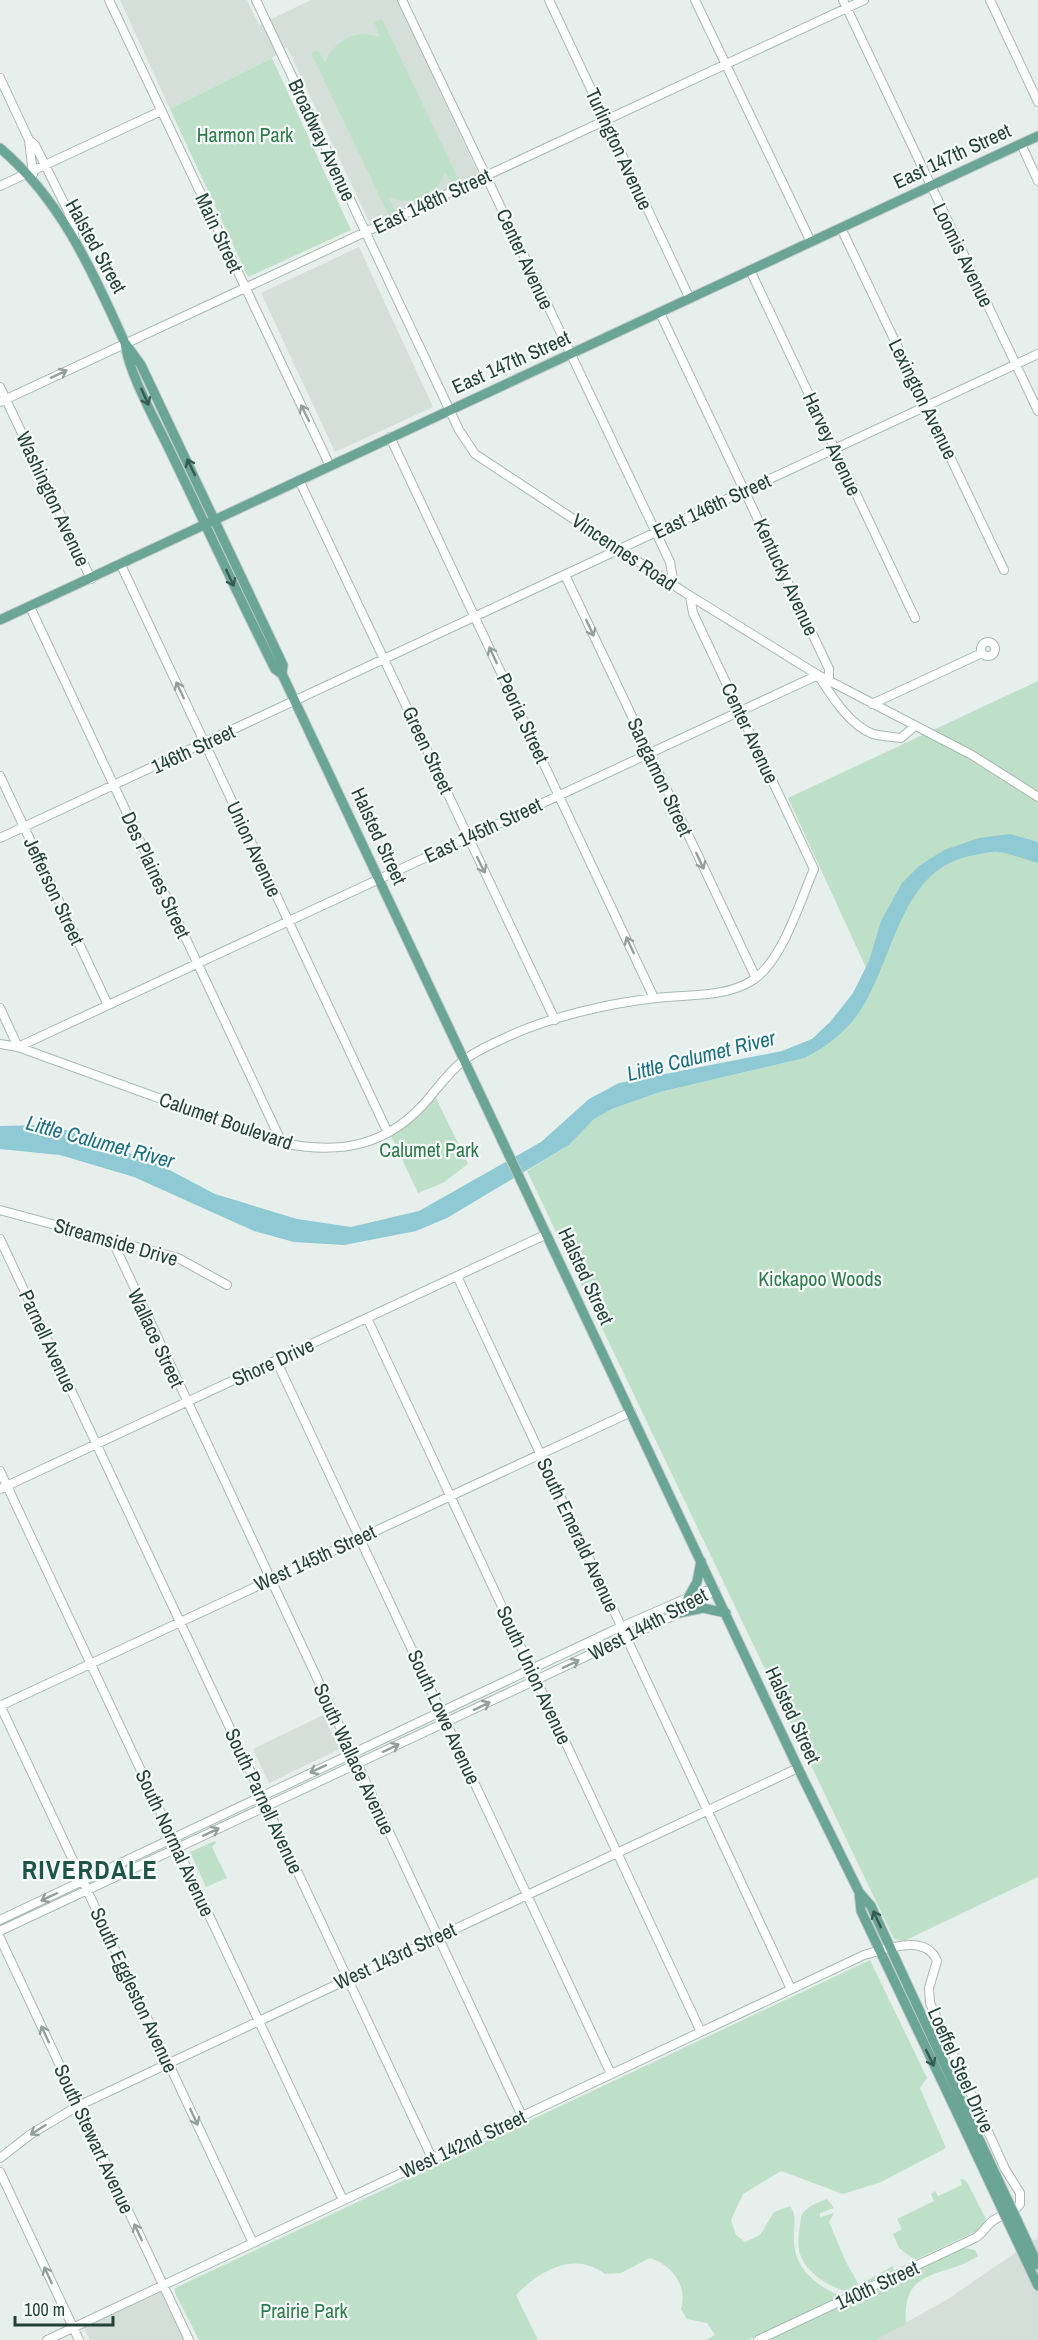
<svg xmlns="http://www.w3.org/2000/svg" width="1038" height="2340" font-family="'Archivo Narrow',sans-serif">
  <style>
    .built { fill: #d4dfda }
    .green { fill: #bfe0c8 }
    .water { fill: #8ec9d4 }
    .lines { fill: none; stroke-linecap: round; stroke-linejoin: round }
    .minor-casing { stroke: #a8b8b2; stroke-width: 10 }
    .major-casing { stroke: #c2cac8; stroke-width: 11 }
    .minor { stroke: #fff; stroke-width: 8 }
    .major { stroke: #6aa596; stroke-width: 9 }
    .major-bridge-casing { stroke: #c2cac8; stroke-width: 11; stroke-linecap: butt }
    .major-bridge { stroke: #6aa596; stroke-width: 9 }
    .oneway { stroke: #92a09c }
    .oneway2 { stroke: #365b51 }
    .labels { text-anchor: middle; stroke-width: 4.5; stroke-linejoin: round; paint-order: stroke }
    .park-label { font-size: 20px; fill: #2d7a4b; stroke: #f7fbf9 }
    .street-label { font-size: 20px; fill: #24423a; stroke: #f7fbf9 }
    .water-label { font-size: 21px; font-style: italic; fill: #1c6f80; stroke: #f7fbf9 }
    .district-label { font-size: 26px; font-weight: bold; letter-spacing: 1.5px; fill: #1f5548; stroke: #f7fbf9 }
  </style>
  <rect width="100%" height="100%" fill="#e6efeb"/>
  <path class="built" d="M120,0H247L259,25L311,0H397L479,175L371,226L287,47L272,58L170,109Z
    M359,247L433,407L335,452L261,293Z
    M323,1715L340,1749L269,1783L253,1749Z
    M1038,2237V2340H875L948,2299Z
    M161,2292L184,2340H90L84,2328Z"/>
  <path class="green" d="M382,19L459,180L452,184L445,172C436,197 414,206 389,198L395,211L388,214L311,53L318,50L325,63C336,39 355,29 380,37L374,22Z
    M272,58L351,230L248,277L170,109Z
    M1038,681V1877L904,1941L894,1939L527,1171L569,1145L594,1119L612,1109L660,1092L805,1058C837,1042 857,1016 874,985L788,798Z
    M436,1098L468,1164L443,1183L418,1193L391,1136L412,1121Z
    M215,1841L216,1843L212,1847L227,1878L206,1887L190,1852Z
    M870,1960L927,2078L920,2088L946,2148L881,2182L843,2194L781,2171L743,2194L731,2220L736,2235L745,2242L760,2235L774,2212L790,2206C797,2216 794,2223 794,2234C792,2267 814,2285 843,2297L748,2340H706L715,2335L707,2323L687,2319L681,2309C688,2286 672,2265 650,2258L621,2273L605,2274C574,2250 539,2271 516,2295L538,2340H199L175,2293V2288Z
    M963,2179L967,2182L986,2219L979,2230L915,2260L899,2248L893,2234L902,2229L897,2219L934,2201L931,2194L935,2191L938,2196L962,2185L960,2180Z
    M827,2199L834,2208L820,2213V2217L834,2213L829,2222L846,2262L859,2285L893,2266L894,2271L852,2292C833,2291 802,2271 799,2250C797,2240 800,2227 801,2217C804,2207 817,2203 827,2199Z
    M964,2248L975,2250L978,2256C945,2279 901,2265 906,2324L875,2340H767L940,2257Z"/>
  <path class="water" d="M1010,834L1038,842V863C1025,860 1011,853 998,852C991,851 982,854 975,855C900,866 895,959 860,1011C847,1031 826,1047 805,1058L660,1092L612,1109L594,1119L569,1145L447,1218L416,1231L344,1245L294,1242L254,1231L134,1177L60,1155L0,1149V1126L40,1125L71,1131L158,1164L215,1194L297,1219L351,1227L419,1211L541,1142L589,1099L619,1083L782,1051L812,1039L831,1021L853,993L869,961L881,921L902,883L919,866L944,850L979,838Z"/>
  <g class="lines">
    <defs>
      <path id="minor" d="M109,0L330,466
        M256,0L459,430L475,454L684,592L818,675L972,755L1038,797
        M402,0L670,562L674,585
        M549,0L690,299
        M695,0L811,242
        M843,0L1038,411
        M990,0L1038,102
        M0,78L29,140L35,145L69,213L75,238
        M29,140L33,174
        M1021,144L1038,181
        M0,186L161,111
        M841,228L1004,570
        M750,270L915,618
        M660,313L829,669V681
        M0,387L91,579
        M0,402L864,0
        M390,437L654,998
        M299,480L555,1020
        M121,565L388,1133
        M565,575L756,978
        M30,607L282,1143
        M981 649a7 7 0 1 1 14 0a7 7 0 1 1-14 0Z
        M872,704L982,653
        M0,776L108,1005
        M0,838L1038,354
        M0,1008L18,1047L818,675C831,695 849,725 873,734C882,736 892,737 901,738L915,726
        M0,1044L18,1047L282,1143C341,1155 389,1146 429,1098C440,1085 449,1072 463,1061C475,1051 492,1044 507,1037C549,1017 610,1003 656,998C689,994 725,998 753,980C783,960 800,901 814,869L693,613L690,596
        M0,1210L178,1258L227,1285
        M0,1239L432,2158
        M112,1240L522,2116
        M457,1276L791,1989
        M367,1318L701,2032
        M276,1360L611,2074
        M0,1471L343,2200
        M0,1489L547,1234
        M0,1705L253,2243
        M0,1706L631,1412
        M0,1920L614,1630L701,1592L713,1590
        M0,1931L619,1641L679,1613L715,1590
        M0,1938L189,2340
        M0,2158L31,2134L78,2106L798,1768
        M0,2172L79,2340
        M47,2340L864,1955C886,1949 926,1933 937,1961L929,1988L930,2003L1005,2169L1020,2193V2204C1014,2213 1003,2214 994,2220C986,2225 984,2233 975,2238L758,2340"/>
      <path id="major" d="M0,148C62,201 92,271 125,343C129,375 157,423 171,453C206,525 239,598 275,669L282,674
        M125,343L141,365L283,665L282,674L798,1768L859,1892L871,1906L965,2109
        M0,620L1038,136
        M688,1598L697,1582L701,1561
        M679,1613L703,1608L726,1613
        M859,1892L861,1911L957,2113"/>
    </defs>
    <use href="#minor" class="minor-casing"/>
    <use href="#major" class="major-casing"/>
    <use href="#minor" class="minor"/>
    <use href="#major" class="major"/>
    <defs>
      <path id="major-bridge" d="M965,2109L1038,2265
        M957,2113L1038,2286"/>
    </defs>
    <use href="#major-bridge" class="major-bridge-casing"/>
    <use href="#major-bridge" class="major-bridge"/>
  </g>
  <defs><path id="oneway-shaft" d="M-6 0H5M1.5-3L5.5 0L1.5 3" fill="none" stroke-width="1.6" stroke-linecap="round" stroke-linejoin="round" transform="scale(1.5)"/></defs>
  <g class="oneway">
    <use href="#oneway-shaft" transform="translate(59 374) rotate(-25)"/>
    <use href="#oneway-shaft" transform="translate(305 413) rotate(-116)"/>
    <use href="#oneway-shaft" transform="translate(590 628) rotate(65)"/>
    <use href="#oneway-shaft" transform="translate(493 655) rotate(-115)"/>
    <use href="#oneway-shaft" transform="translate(180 690) rotate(-115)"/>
    <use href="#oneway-shaft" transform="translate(700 861) rotate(65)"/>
    <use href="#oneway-shaft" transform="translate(481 865) rotate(64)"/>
    <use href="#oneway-shaft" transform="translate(630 945) rotate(-115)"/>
    <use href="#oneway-shaft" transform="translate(571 1664) rotate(-25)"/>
    <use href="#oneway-shaft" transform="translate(482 1706) rotate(-25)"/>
    <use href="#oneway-shaft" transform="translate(391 1748) rotate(-25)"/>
    <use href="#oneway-shaft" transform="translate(318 1769) rotate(155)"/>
    <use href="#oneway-shaft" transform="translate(211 1832) rotate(-25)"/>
    <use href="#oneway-shaft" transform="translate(49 1897) rotate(155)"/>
    <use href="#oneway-shaft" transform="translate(45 2034) rotate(-115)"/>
    <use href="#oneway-shaft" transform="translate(194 2117) rotate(65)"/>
    <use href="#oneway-shaft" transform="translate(38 2130) rotate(147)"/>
    <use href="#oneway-shaft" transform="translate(138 2232) rotate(-115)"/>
    <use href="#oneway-shaft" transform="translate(48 2275) rotate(-115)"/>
  </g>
  <g class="oneway2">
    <use href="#oneway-shaft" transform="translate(145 397) rotate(66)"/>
    <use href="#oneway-shaft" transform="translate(191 467) rotate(-116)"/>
    <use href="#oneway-shaft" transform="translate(230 578) rotate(65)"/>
    <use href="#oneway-shaft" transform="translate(877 1919) rotate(-115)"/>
    <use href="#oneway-shaft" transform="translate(930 2058) rotate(64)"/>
  </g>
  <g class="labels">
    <g class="park-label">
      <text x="245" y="142">Harmon Park</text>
      <text x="429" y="1157">Calumet Park</text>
      <text x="820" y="1286">Kickapoo Woods</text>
      <text x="304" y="2318">Prairie Park</text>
    </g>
    <g class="street-label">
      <text transform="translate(322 140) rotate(65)" y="7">Broadway Avenue</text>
      <text transform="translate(619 149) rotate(65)" y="7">Turlington Avenue</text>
      <text transform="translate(952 156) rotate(-25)" y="7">East 147th Street</text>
      <text transform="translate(432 201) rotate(-25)" y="7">East 148th Street</text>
      <text transform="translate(219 233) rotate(65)" y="7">Main Street</text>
      <text transform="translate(96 246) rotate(61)" y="7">Halsted Street</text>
      <text transform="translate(963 255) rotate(64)" y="7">Loomis Avenue</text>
      <text transform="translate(525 259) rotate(65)" y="7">Center Avenue</text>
      <text transform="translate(511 362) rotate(-24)" y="7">East 147th Street</text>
      <text transform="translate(923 399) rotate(64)" y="7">Lexington Avenue</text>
      <text transform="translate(832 444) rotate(65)" y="7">Harvey Avenue</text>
      <text transform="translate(53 499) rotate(65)" y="7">Washington Avenue</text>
      <text transform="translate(712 506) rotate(-25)" y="7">East 146th Street</text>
      <text transform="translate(624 552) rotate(34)" y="7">Vincennes Road</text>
      <text transform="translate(786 577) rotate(65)" y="7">Kentucky Avenue</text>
      <text transform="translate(523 718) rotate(65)" y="7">Peoria Street</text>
      <text transform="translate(750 733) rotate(65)" y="7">Center Avenue</text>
      <text transform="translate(193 749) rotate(-25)" y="7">146th Street</text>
      <text transform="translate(428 750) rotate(65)" y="7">Green Street</text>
      <text transform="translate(660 777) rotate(65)" y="7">Sangamon Street</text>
      <text transform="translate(483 830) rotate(-25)" y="7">East 145th Street</text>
      <text transform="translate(379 836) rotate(65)" y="7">Halsted Street</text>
      <text transform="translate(254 849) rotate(65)" y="7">Union Avenue</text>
      <text transform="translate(156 875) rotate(65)" y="7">Des Plaines Street</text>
      <text transform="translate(54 891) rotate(65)" y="7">Jefferson Street</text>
      <text transform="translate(226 1121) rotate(19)" y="7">Calumet Boulevard</text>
      <text transform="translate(116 1242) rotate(16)" y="7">Streamside Drive</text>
      <text transform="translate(586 1276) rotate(65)" y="7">Halsted Street</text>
      <text transform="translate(156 1338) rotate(65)" y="7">Wallace Street</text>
      <text transform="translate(48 1341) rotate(65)" y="7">Parnell Avenue</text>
      <text transform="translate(273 1362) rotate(-25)" y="7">Shore Drive</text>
      <text transform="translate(578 1535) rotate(65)" y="7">South Emerald Avenue</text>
      <text transform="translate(315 1558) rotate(-25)" y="7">West 145th Street</text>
      <text transform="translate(648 1624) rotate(-28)" y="7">West 144th Street</text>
      <text transform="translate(534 1675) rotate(65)" y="7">South Union Avenue</text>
      <text transform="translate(793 1715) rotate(65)" y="7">Halsted Street</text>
      <text transform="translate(444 1717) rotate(65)" y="7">South Lowe Avenue</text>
      <text transform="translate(354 1759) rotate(65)" y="7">South Wallace Avenue</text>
      <text transform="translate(264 1801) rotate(65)" y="7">South Parnell Avenue</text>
      <text transform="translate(175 1843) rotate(65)" y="7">South Normal Avenue</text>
      <text transform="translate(395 1956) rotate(-25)" y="7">West 143rd Street</text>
      <text transform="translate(134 1990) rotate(65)" y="7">South Eggleston Avenue</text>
      <text transform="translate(961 2070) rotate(66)" y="7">Loeffel Steel Drive</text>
      <text transform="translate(94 2139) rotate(65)" y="7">South Stewart Avenue</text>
      <text transform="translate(463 2144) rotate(-25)" y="7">West 142nd Street</text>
      <text transform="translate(877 2285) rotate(-25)" y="7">140th Street</text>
    </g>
    <g class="water-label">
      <text transform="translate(701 1056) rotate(-14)" y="7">Little Calumet River</text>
      <text transform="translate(100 1142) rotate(15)" y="7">Little Calumet River</text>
    </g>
    <g class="district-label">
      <text x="90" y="1879">RIVERDALE</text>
    </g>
  </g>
  <path d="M15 2316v9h98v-9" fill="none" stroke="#24423a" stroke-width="3"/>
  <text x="24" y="2316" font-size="18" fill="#24423a" stroke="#f7fbf9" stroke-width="4.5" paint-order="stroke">100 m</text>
</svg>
